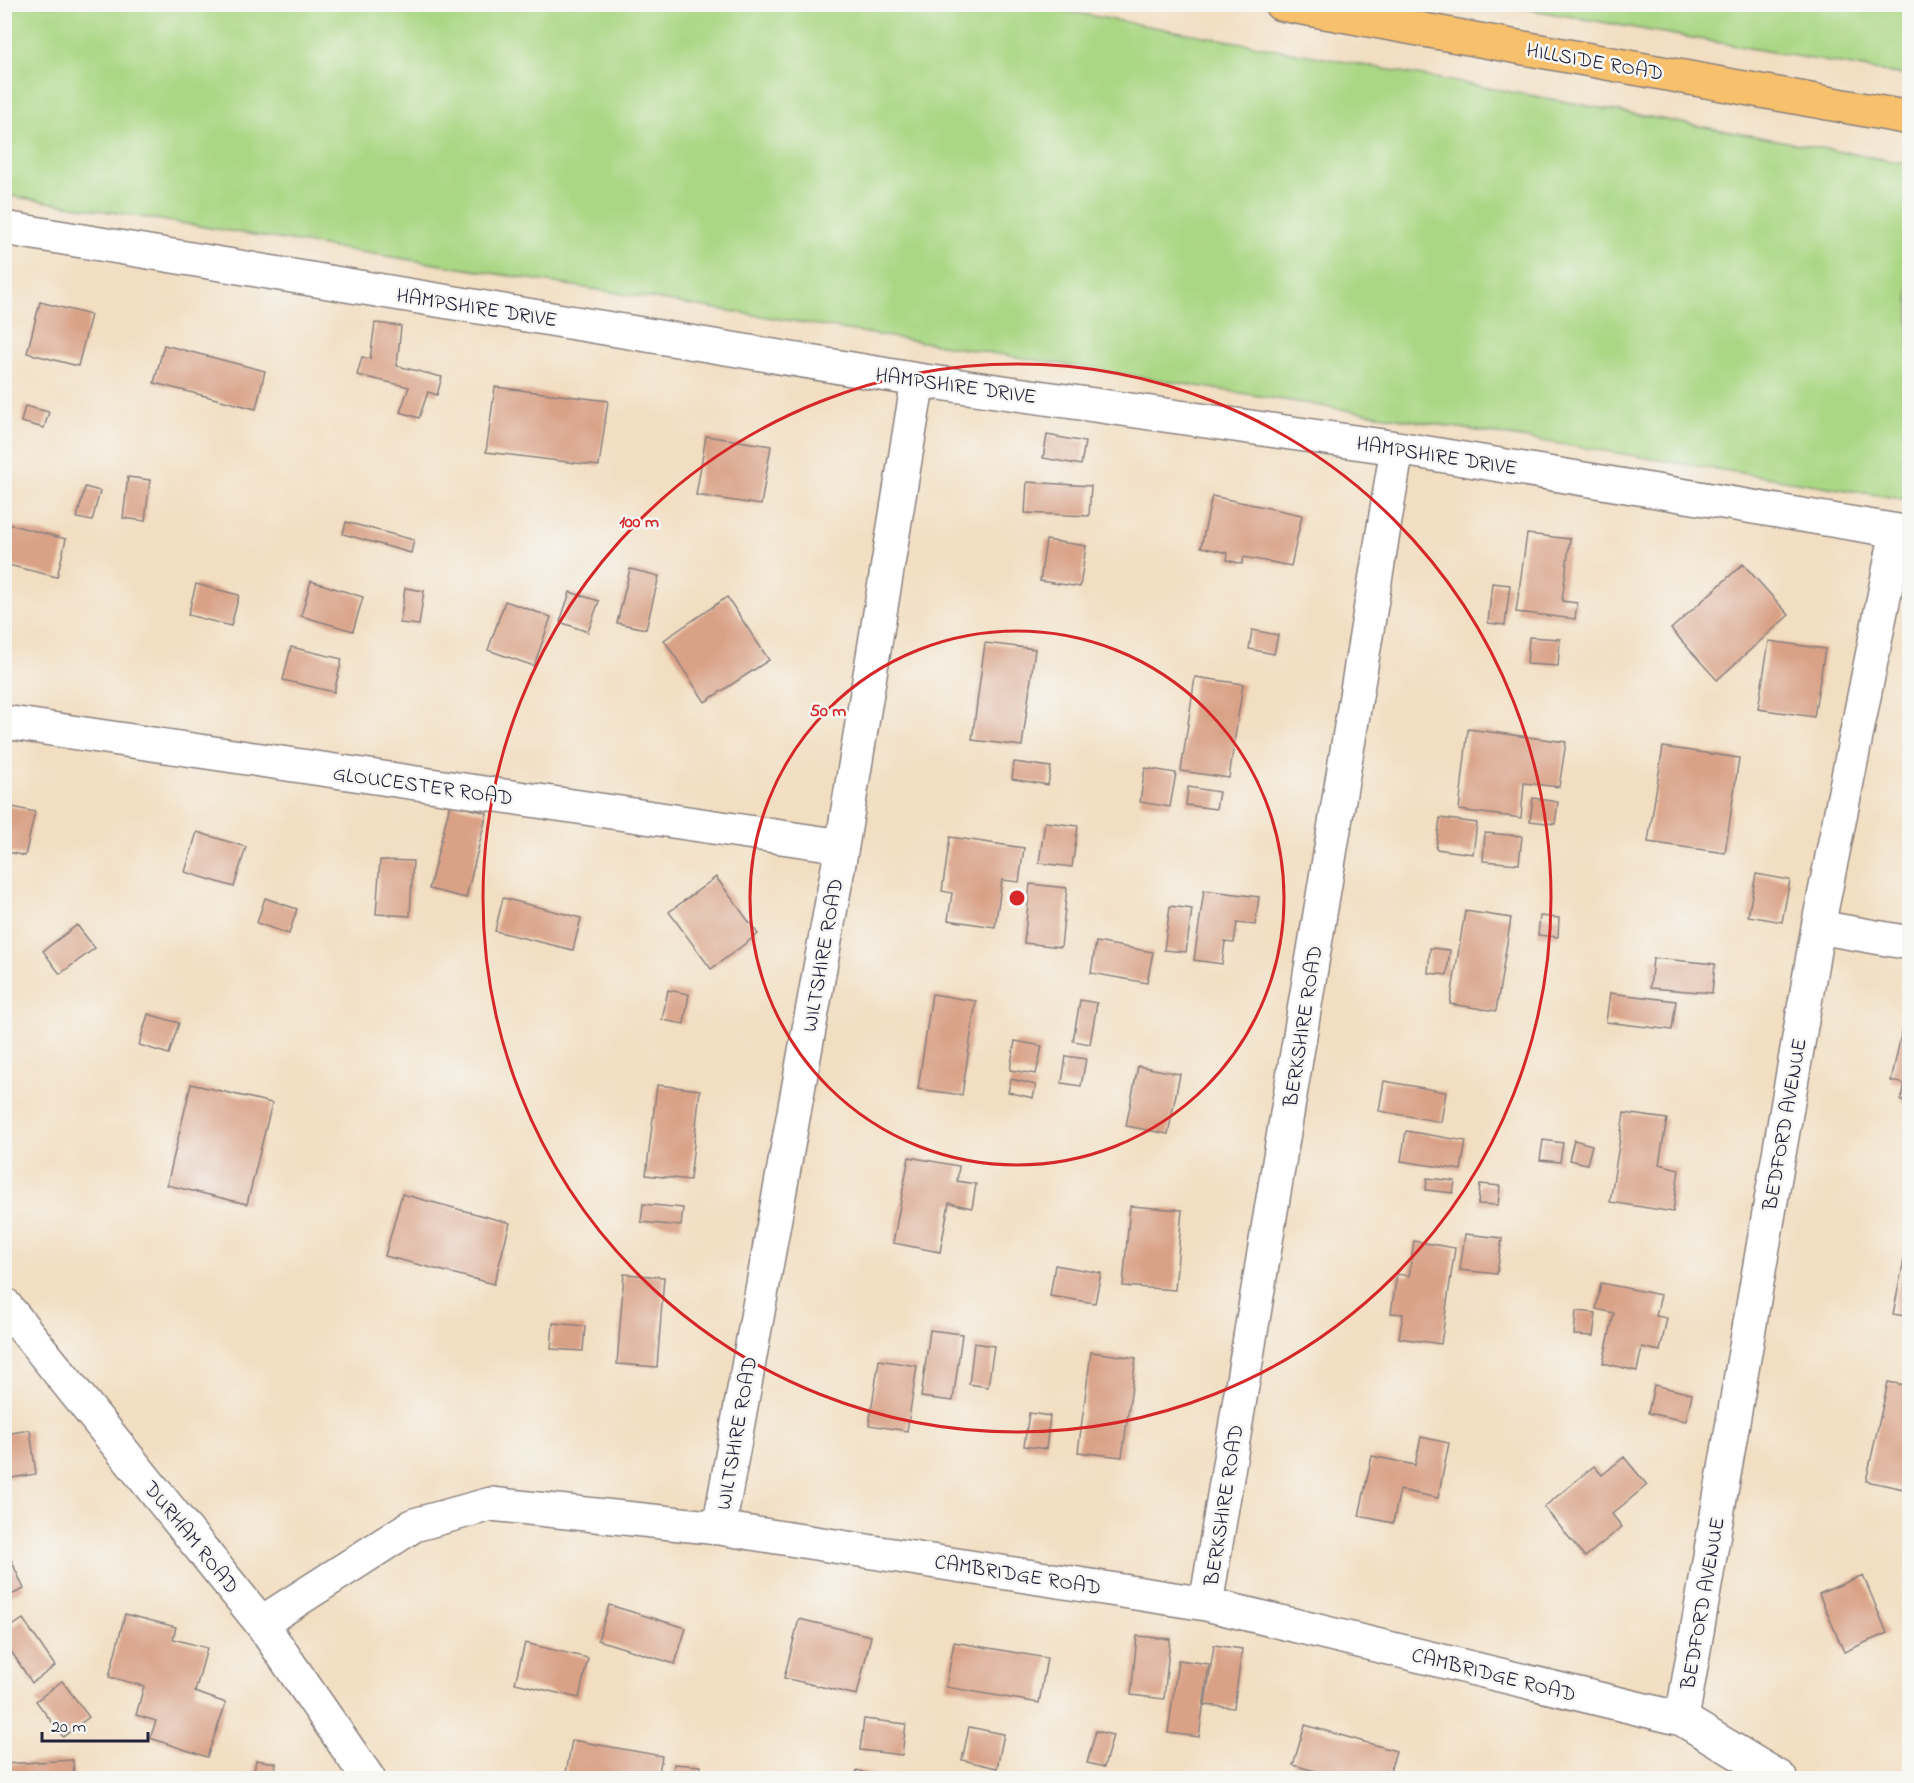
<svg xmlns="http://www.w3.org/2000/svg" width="1914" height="1783" font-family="'Indie Flower',sans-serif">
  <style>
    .green { fill: #aad784; stroke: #667c60; stroke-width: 1.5 }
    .building { fill: #d9a186 }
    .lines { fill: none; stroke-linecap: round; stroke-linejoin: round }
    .minor-casing { stroke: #8a807e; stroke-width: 36 }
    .major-casing { stroke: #8a807e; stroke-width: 36 }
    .minor { stroke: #fff; stroke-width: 33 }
    .major { stroke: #f7c06c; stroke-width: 33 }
    .ring { fill: none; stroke: #d62828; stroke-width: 3 }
    .labels { text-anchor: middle; stroke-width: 5; stroke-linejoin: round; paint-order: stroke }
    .street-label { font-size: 21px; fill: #22223b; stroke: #f6f6f2 }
    .centre { fill: #d62828; stroke: #f6f6f2; stroke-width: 3 }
    .ring-label { font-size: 18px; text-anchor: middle; font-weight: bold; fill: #d62828; stroke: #f6f6f2; stroke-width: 5; stroke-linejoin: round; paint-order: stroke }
  </style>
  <rect width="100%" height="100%" fill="#f6f6f2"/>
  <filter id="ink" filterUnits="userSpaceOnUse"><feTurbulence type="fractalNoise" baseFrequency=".0167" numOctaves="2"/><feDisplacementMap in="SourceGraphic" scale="12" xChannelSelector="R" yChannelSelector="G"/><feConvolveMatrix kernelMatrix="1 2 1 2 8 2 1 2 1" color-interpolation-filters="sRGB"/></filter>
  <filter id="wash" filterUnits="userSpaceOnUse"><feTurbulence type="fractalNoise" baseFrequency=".008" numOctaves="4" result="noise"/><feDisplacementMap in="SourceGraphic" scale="24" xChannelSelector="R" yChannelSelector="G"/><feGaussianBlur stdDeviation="1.35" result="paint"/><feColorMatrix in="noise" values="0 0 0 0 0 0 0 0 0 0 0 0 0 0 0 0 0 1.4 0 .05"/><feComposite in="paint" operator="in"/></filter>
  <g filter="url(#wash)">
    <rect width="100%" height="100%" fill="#f2dec1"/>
    <path class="green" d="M4,5H1032L1909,164V500L5,195Z
      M1504,5H1909V76Z"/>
    <g id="blocks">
      <path class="building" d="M40,302L91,315L78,366L27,353Z
        M375,323L401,326L397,366L442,377L437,395L428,392L419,418L400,412L409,387L357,375L362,357L370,359Z
        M164,345L265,371L256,409L154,383Z
        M495,387L608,401L599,466L486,452Z
        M25,406L49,412L44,428L21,422Z
        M1047,435L1085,442L1081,465L1043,458Z
        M706,436L771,446L761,505L696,495Z
        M128,477L150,480L145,521L123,518Z
        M1027,482L1091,486L1089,516L1025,513Z
        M85,487L100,491L92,521L77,518Z
        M1212,496L1302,515L1291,566L1244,557L1242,564L1227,560L1228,553L1201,547Z
        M346,522L414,540L411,553L343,534Z
        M4,523L66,539L57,577L4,564Z
        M1527,534L1570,539L1562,601L1577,603L1575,619L1516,612Z
        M1046,540L1086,546L1080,587L1040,581Z
        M1743,564L1789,615L1717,680L1671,629Z
        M630,569L659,576L646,629L617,623Z
        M311,581L363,597L353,631L301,616Z
        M1492,583L1510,585L1505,625L1488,623Z
        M196,584L239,595L231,626L188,615Z
        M405,588L424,591L419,625L400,623Z
        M570,592L599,601L588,632L560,622Z
        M727,597L769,660L705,702L664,640Z
        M505,601L551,617L534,666L488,650Z
        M1252,630L1278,635L1274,654L1249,649Z
        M1529,637L1560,639L1558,666L1527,664Z
        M1769,641L1825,649L1814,717L1758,709Z
        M985,643L1035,649L1022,746L972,740Z
        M291,647L342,659L334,692L283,680Z
        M1195,677L1243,684L1229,778L1181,771Z
        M1468,729L1566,742L1559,787L1524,783L1521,818L1459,810Z
        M1663,747L1739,758L1725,853L1648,842Z
        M1014,762L1051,767L1048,785L1012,779Z
        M1145,768L1176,773L1170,807L1140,802Z
        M1188,787L1219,792L1216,809L1186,805Z
        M1533,798L1558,802L1555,824L1530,821Z
        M450,804L487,813L466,898L429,889Z
        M4,805L35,812L25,856L4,851Z
        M1440,818L1477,823L1473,854L1436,849Z
        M1045,822L1078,826L1072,867L1039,863Z
        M197,832L246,847L234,887L185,872Z
        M1485,833L1522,836L1519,864L1483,861Z
        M950,837L1024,848L1019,882L1002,880L995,927L948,920L952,893L942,891Z
        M380,860L413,861L410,916L376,914Z
        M1756,874L1790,880L1782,922L1748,916Z
        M716,877L758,934L711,969L669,912Z
        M1030,884L1067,888L1061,947L1024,943Z
        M1204,890L1259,897L1255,925L1237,923L1234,943L1225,942L1222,964L1194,960Z
        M265,898L297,909L289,934L257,923Z
        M503,898L581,918L573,950L495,931Z
        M1170,906L1192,909L1186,952L1164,950Z
        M1465,911L1511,918L1496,1011L1450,1004Z
        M1540,916L1559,918L1558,937L1538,935Z
        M77,925L95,948L60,974L43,951Z
        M1096,942L1153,952L1147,983L1091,973Z
        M1430,948L1450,950L1447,975L1428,973Z
        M1653,958L1715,964L1712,993L1650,988Z
        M668,990L689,994L684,1024L662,1020Z
        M1610,993L1676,1001L1672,1030L1606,1022Z
        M932,994L976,1001L962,1095L918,1089Z
        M1080,1000L1097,1003L1090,1044L1073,1041Z
        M148,1014L179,1023L169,1054L139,1045Z
        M1903,1026L1910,1027V1103L1901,1101L1905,1084L1891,1081Z
        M1015,1041L1042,1046L1036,1074L1010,1070Z
        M1066,1056L1086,1059L1081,1086L1062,1083Z
        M1138,1066L1180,1074L1168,1134L1126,1126Z
        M1011,1079L1036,1085L1033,1098L1008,1092Z
        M1384,1081L1446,1092L1441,1122L1379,1111Z
        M191,1084L272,1103L247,1204L167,1185Z
        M657,1085L700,1090L690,1180L646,1175Z
        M1624,1113L1667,1119L1659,1164L1679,1169L1673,1212L1610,1202Z
        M1406,1131L1466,1141L1461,1170L1401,1161Z
        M1543,1140L1563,1143L1560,1162L1540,1160Z
        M1574,1140L1592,1145L1587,1164L1569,1160Z
        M909,1157L959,1166L957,1181L976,1184L972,1208L949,1203L940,1252L893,1243Z
        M1427,1178L1455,1181L1453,1193L1426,1190Z
        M1480,1184L1500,1186L1498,1205L1478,1204Z
        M402,1194L510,1223L494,1284L385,1256Z
        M643,1204L683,1208L681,1226L641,1222Z
        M1130,1206L1182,1210L1175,1290L1123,1286Z
        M1465,1234L1502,1238L1497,1274L1460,1270Z
        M1908,1240H1910V1317L1893,1314Z
        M1414,1241L1455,1248L1441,1344L1399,1338L1403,1314L1391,1313L1397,1274L1409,1276Z
        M1055,1265L1101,1273L1095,1303L1050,1296Z
        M624,1274L664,1277L657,1367L617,1364Z
        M1601,1283L1661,1295L1656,1316L1667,1318L1660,1351L1642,1347L1637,1371L1603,1363L1614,1313L1596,1309Z
        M1576,1311L1596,1313L1593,1336L1574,1335Z
        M553,1323L585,1326L583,1351L551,1349Z
        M930,1330L962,1334L953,1401L921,1397Z
        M974,1343L994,1346L988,1387L969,1384Z
        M1091,1352L1136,1358L1122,1457L1078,1452Z
        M879,1360L917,1366L907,1431L869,1425Z
        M1888,1382L1910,1386V1465L1904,1489L1866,1481Z
        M1654,1385L1692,1394L1686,1421L1648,1413Z
        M1029,1413L1050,1416L1046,1449L1024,1446Z
        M30,1430L36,1474L5,1479V1434Z
        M1421,1437L1449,1443L1438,1498L1400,1490L1393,1523L1359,1516L1372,1456L1415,1465Z
        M1624,1457L1647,1485L1612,1514L1622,1527L1585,1557L1544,1507L1594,1466L1602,1475Z
        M6,1548L24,1589L4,1598V1549Z
        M1863,1575L1887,1633L1844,1652L1819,1594Z
        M609,1605L686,1628L675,1664L598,1640Z
        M125,1614L176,1627L173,1639L207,1648L195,1692L226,1703L207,1757L150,1738L156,1721L136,1715L144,1686L109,1677Z
        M23,1619L55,1666L32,1683L5,1642V1631Z
        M799,1619L871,1636L857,1695L784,1678Z
        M1137,1636L1170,1639L1164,1699L1131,1695Z
        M954,1642L1047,1658L1039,1703L946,1687Z
        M525,1643L588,1658L579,1698L515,1683Z
        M1214,1645L1242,1649L1234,1708L1205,1705Z
        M1178,1660L1209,1664L1199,1737L1168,1733Z
        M62,1681L89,1717L63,1737L36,1701Z
        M864,1719L906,1724L902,1755L860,1750Z
        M1305,1725L1396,1751L1388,1778H1341L1293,1765Z
        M969,1727L1004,1734L997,1768L962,1760Z
        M1096,1731L1113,1735L1104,1767L1087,1763Z
        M572,1740L662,1756L658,1778H565Z
        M73,1760L74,1778H4V1764Z
        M256,1760L276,1763L274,1778H253Z
        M674,1764L701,1766L699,1778H672Z
        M857,1770L881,1778H854Z"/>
    </g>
  </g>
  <g filter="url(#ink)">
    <use href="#blocks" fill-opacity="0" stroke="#8a807e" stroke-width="1.5"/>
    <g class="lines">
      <defs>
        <path id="minor" d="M4,228L918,380L1397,448L1910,533
          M4,722L842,846
          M1818,927L1910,943
          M4,1304L261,1623L368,1778
          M719,1528L842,846L918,380
          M1206,1604L1397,448
          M261,1623L414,1525L491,1504L719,1528L1206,1604L1682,1719L1780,1778
          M1682,1719L1818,927L1897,531"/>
        <path id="major" d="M1281,4L1910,118"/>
      </defs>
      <use href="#minor" class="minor-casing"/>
      <use href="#major" class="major-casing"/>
      <use href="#minor" class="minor"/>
      <use href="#major" class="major"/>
    </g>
  </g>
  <g class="ring">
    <circle cx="1017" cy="898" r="267"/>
    <circle cx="1017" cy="898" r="534"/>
  </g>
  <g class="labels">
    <g class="street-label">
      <text transform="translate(1595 61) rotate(10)" y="7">HILLSIDE ROAD</text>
      <text transform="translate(477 307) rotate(9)" y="7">HAMPSHIRE DRIVE</text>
      <text transform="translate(956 385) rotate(8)" y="7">HAMPSHIRE DRIVE</text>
      <text transform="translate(1437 455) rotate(9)" y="7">HAMPSHIRE DRIVE</text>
      <text transform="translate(423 785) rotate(8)" y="7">GLOUCESTER ROAD</text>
      <text transform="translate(822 955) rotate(-80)" y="7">WILTSHIRE ROAD</text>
      <text transform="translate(1302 1026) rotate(-81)" y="7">BERKSHIRE ROAD</text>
      <text transform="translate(1784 1124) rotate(-80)" y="7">BEDFORD AVENUE</text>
      <text transform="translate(736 1433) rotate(-80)" y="7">WILTSHIRE ROAD</text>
      <text transform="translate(1223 1505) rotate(-81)" y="7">BERKSHIRE ROAD</text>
      <text transform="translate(192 1537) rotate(51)" y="7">DURHAM ROAD</text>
      <text transform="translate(1018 1574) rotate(9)" y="7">CAMBRIDGE ROAD</text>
      <text transform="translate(1702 1603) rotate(-80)" y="7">BEDFORD AVENUE</text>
      <text transform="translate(1494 1674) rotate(14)" y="7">CAMBRIDGE ROAD</text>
    </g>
  </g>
  <circle cx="1017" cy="898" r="9" class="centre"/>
  <g class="ring-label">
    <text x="639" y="527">100 m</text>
    <text x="828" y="716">50 m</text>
  </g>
  <rect width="1914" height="1783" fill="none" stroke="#f6f6f2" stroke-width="24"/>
  <path d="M42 1732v9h106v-9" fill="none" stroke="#22223b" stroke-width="3"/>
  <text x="51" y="1732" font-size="18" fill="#22223b" stroke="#f6f6f2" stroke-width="4.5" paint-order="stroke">20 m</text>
</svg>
